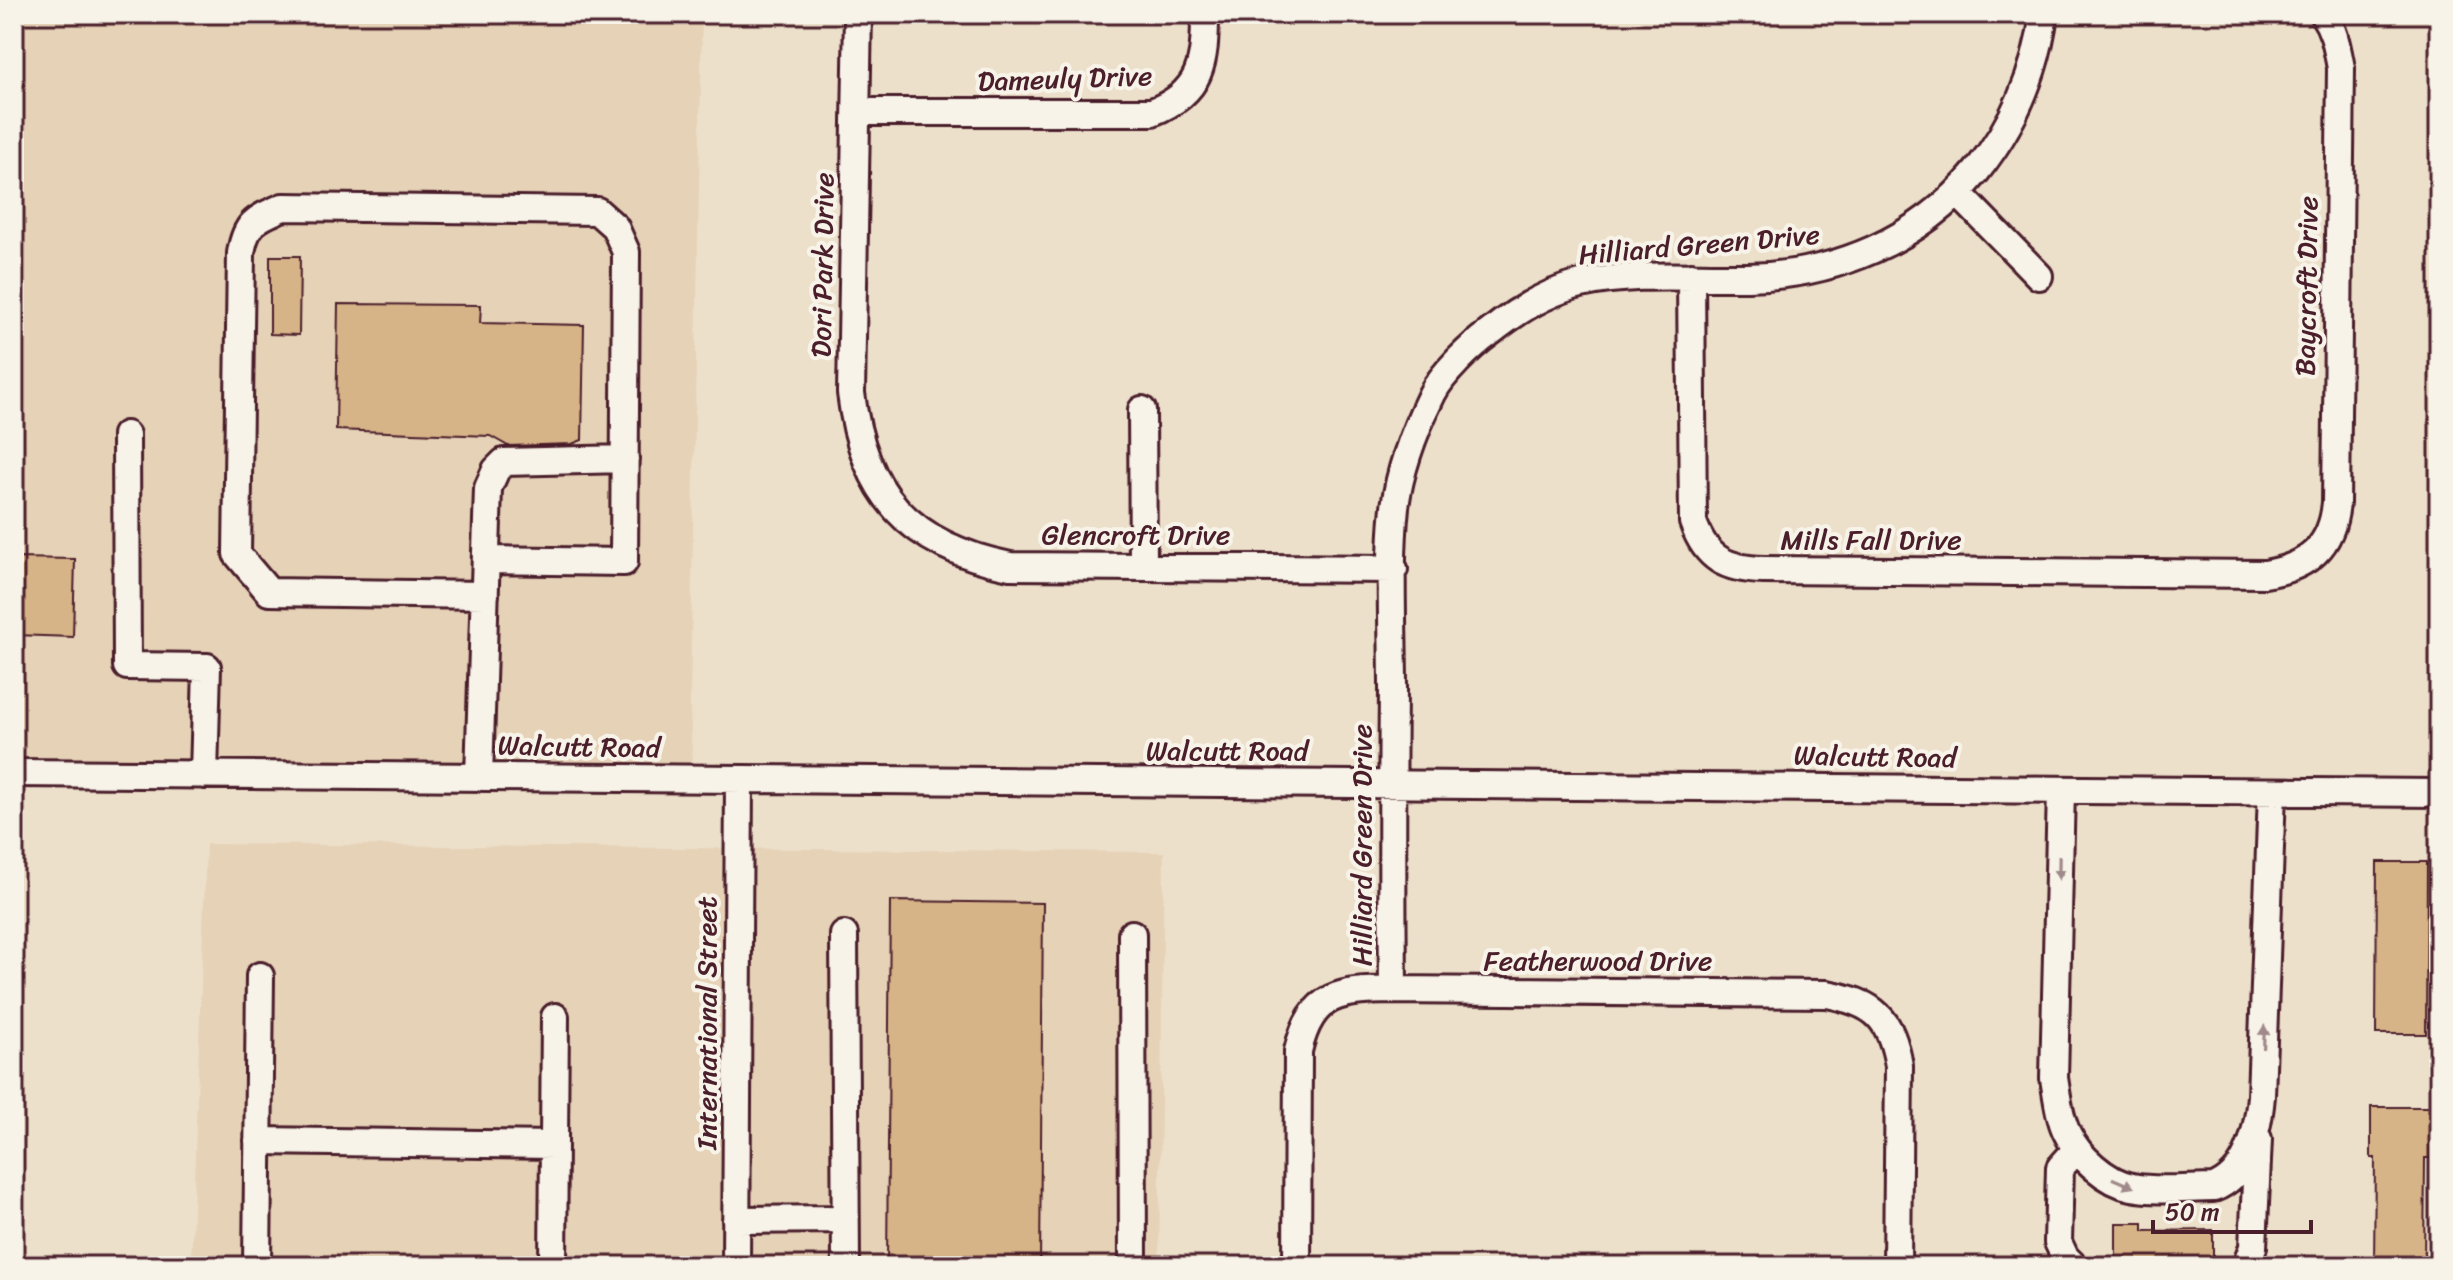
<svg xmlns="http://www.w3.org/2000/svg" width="2453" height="1280" font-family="Sriracha,sans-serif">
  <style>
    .built { fill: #e6d2b7 }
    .building { fill: #d7b388; stroke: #4a1f2b; stroke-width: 2 }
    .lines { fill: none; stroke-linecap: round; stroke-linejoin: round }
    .minor-casing { stroke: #4a1f2b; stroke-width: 32 }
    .minor { stroke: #f7f3e8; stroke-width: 26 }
    .oneway { fill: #a0898a }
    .labels { text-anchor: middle; stroke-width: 8; stroke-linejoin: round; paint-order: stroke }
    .street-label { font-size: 28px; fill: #4a1f2b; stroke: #f7f3e8 }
  </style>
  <rect width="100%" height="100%" fill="#ede0cb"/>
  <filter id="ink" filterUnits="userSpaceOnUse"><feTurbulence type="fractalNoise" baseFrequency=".0125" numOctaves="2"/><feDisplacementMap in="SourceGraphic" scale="16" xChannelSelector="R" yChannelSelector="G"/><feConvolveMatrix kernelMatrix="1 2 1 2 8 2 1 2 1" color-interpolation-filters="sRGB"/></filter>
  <g filter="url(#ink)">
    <path class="built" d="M14,14H702L690,706L693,780L14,773Z
      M206,844L1164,852L1159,1266H191Z"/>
    <path class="building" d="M270,256H300L299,335L270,334Z
      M338,304L481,305L480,323L584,325L582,440L572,444L508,446L490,436L336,430Z
      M14,558L75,559L73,637L14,635Z
      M2377,862H2427L2426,1034H2376Z
      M890,901L1043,903L1040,1266H887Z
      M2371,1107H2439V1158H2425L2424,1266H2374L2375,1158H2371Z
      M2116,1223H2143V1231L2213,1230V1266H2116Z"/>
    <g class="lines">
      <defs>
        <path id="minor" d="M858,14L851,393C863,494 909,546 1010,566L1394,569
          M857,112H1152C1202,93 1205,62 1205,14
          M1958,193L2039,276
          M1691,276L1693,522C1706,559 1726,569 1764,570L2265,574C2308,567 2332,547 2336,503L2341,68C2337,48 2335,31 2323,14
          M1142,410L1143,565
          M126,435L127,666L207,667L204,775
          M485,595L269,592L237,554L241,253C246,222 256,219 283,207L597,211L615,227L626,252L624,562L486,560
          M14,773L2439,793
          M479,777L488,488L496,470L504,462L625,459
          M2061,790L2054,1078C2057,1096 2059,1117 2067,1133C2078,1156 2106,1182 2132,1187C2158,1192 2188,1188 2214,1188C2249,1174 2258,1130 2261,1096L2272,792
          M1132,934L1133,1266
          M844,935L846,1266
          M1393,990C1392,890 1392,789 1393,689C1393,630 1389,565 1395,507C1400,468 1415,429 1432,394C1442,374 1471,346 1489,333C1516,311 1546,292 1581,284C1636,272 1692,278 1748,277C1835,275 1920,240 1976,172C2014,125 2036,74 2044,14
          M258,1141L554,1145
          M736,1220L845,1219
          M257,1266L260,976
          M553,1266L555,1017
          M736,1266L739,780
          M1297,1266L1298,1051C1312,992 1340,991 1393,990L1827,994C1875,1003 1891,1018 1899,1066L1897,1266
          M2074,1266L2065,1257L2058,1242L2060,1168L2077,1149
          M2246,1266L2253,1247L2258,1139"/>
      </defs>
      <use href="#minor" class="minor-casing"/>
      <use href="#minor" class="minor"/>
    </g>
    <defs><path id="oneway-solid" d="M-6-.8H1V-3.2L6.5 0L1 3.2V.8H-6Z" transform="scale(2)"/></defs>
    <g class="oneway">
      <use href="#oneway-solid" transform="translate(2059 868) rotate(91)"/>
      <use href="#oneway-solid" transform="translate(2264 1037) rotate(-88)"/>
      <use href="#oneway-solid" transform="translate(2123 1183) rotate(23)"/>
    </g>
  </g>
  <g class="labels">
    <g class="street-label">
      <text transform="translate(1065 78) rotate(-2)" y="10">Dameuly Drive</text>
      <text transform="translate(1699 244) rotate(-5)" y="10">Hilliard Green Drive</text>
      <text transform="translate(822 265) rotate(-89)" y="10">Dori Park Drive</text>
      <text transform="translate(2306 286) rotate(-89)" y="10">Baycroft Drive</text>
      <text x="1136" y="544">Glencroft Drive</text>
      <text x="1871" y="549">Mills Fall Drive</text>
      <text transform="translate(579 746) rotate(1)" y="10">Walcutt Road</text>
      <text x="1227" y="760">Walcutt Road</text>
      <text transform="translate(1875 756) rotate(1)" y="10">Walcutt Road</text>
      <text transform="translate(1361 845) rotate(-90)" y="10">Hilliard Green Drive</text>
      <text x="1598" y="970">Featherwood Drive</text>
      <text transform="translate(706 1023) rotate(-90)" y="10">International Street</text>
    </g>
  </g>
  <rect width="2453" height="1280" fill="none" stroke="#f7f3e8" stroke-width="48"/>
  <rect x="24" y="24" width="2405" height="1232" fill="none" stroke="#4a1f2b" stroke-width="3" filter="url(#ink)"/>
  <path d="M2153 1220v12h158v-12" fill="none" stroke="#4a1f2b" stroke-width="4"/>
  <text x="2165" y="1220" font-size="24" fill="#4a1f2b" stroke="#f7f3e8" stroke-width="6" paint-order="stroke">50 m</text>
</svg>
